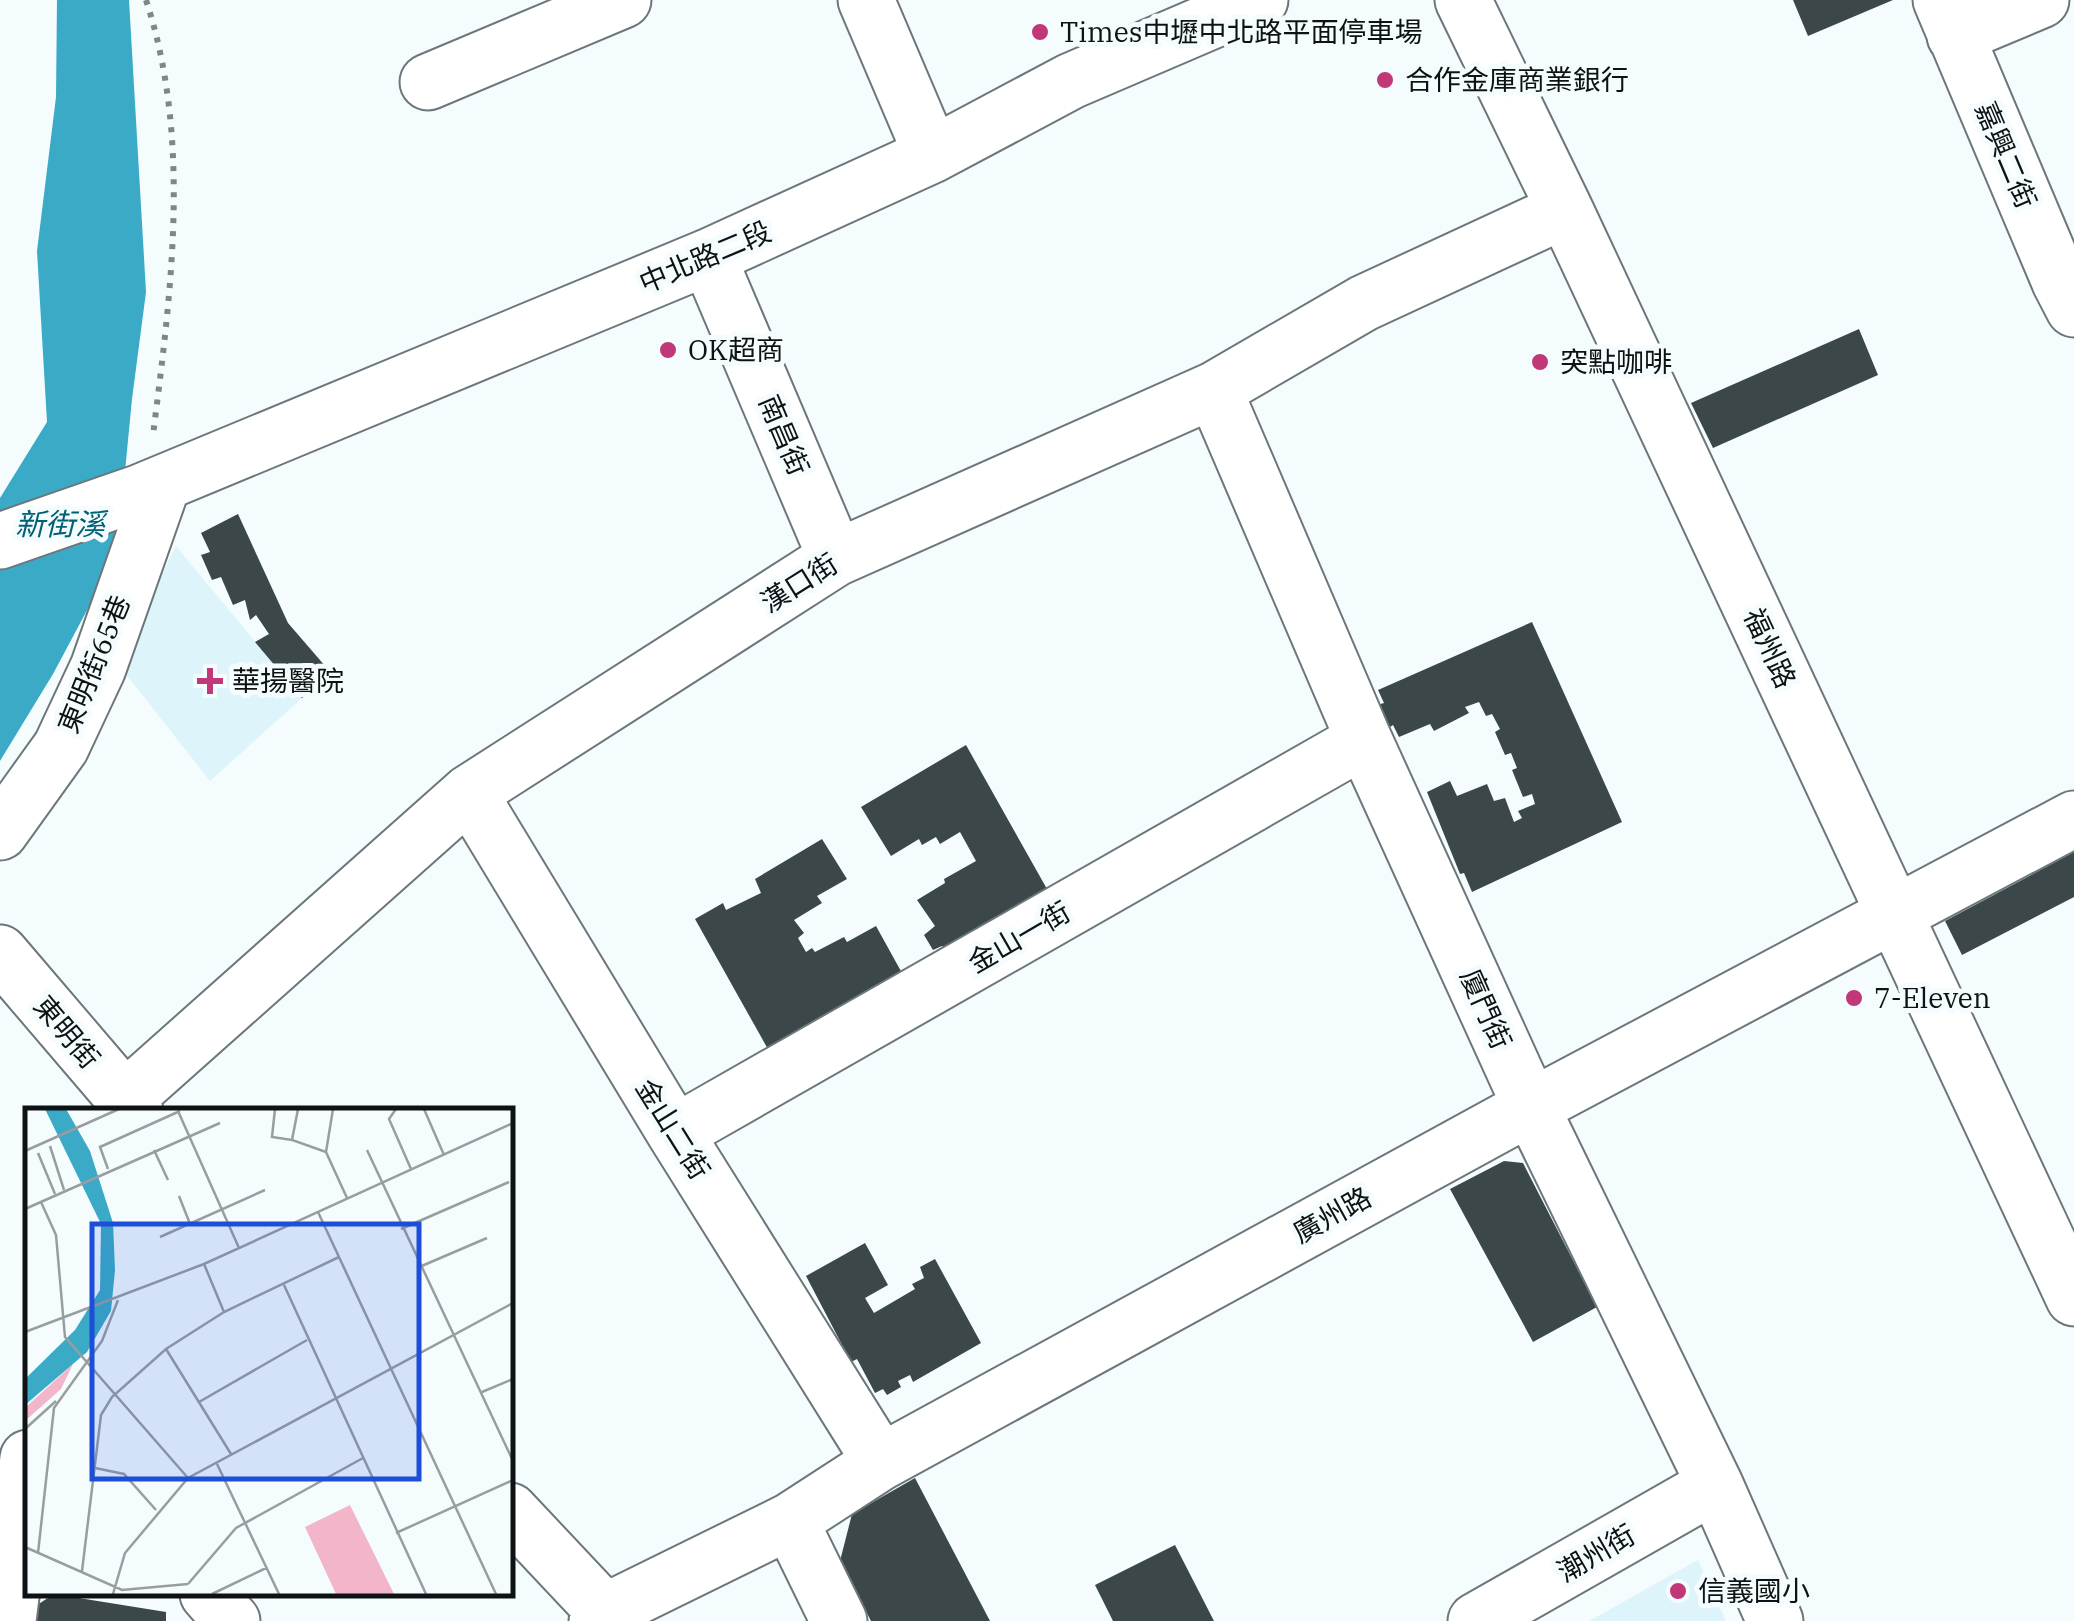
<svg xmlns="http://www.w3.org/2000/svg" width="2074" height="1621" font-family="'IBM Plex Serif','Noto Sans TC',serif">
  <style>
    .built { fill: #def4fb }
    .water { fill: #3aaac6 }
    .building { fill: #3c474a }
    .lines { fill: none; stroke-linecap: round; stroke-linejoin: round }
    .minor-casing { stroke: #6c777b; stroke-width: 59 }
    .path { stroke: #808688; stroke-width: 6; stroke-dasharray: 5 8; stroke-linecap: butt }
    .minor { stroke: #fff; stroke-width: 55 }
    .poi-dot { fill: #c03877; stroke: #f4fcfe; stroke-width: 4 }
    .labels { text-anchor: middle; stroke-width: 10; stroke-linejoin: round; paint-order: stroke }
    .poi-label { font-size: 28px; fill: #0e1214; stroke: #f4fcfe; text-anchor: start }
    .street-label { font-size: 28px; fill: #0e1214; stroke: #f4fcfe }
    .water-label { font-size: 30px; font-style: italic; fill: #006074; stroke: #f4fcfe }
    .inset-road { fill: none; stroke: #989ea0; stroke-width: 2.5 }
    .view { fill: #1d4ed8; fill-opacity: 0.15; stroke: #1d4ed8; stroke-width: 5 }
    .inset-edge { fill: none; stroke: #0e1214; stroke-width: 5 }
  </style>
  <rect width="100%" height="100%" fill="#f4fcfe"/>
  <path class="built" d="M176,546L302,698L210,781L118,664Z
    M1698,1560L1726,1621H1589Z"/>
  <path class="water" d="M57,0H129L146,292L132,399L117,554L53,674L0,761V498L47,422L37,251L56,97Z"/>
  <path class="building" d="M1793,0H1893L1808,36Z
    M1859,329L1878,375L1713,448L1691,403Z
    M238,514L288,623L332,674L302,698L255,642L269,634L256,615L250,620L245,600L233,605L221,577L212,580L201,555L210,552L201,533Z
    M1532,622L1622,822L1472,892L1464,873L1460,874L1427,792L1450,781L1457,796L1487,784L1494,801L1505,798L1514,822L1522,818L1518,811L1535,804L1532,794L1523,797L1512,770L1517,768L1511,753L1505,755L1495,732L1500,729L1492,714L1486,716L1479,702L1465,707L1469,713L1434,731L1430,724L1399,737L1393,725L1387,729L1377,705L1384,703L1378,690Z
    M966,745L1047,889L944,948L942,946L933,950L924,935L935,926L917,900L945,883L944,879L976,861L960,832L940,844L936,837L922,845L919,839L891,856L861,807Z
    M822,839L847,879L817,896L822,903L794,920L804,933L798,938L806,952L812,948L815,952L844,937L847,942L876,926L902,973L769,1051L695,919L723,903L726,910L761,893L755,879Z
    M2074,852V897L1962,955L1945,921Z
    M1504,1161L1523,1163L1597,1307L1533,1342L1450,1189Z
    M865,1243L888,1285L865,1298L874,1313L915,1289L912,1284L924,1278L920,1267L935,1259L981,1343L913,1382L910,1375L898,1381L901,1387L887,1395L883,1389L875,1393L857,1359L851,1362L806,1276Z
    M915,1478L990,1621H871L840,1561L852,1514Z
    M1175,1545L1214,1621H1113L1095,1585Z
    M54,1594L166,1612V1621H32L34,1607Z"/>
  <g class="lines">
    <defs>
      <path id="minor" d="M866,0L932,155
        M1463,0L1565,210L2074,1298
        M1941,0L2060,282L2074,309
        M1955,36L2041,0
        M428,82L623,0
        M708,257L836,558
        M1214,390L1364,740L1531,1107L1715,1485L1775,1621
        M0,541L141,492L708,257L932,155L1071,81L1260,0
        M469,793L675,1133L881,1462
        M0,832L61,747L98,668L163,483
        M0,953L135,1111
        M124,1111V1100L469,793L836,558L1214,390L1364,303L1565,210
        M675,1133L1364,740
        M510,1511L605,1612
        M790,1521L839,1621
        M208,1594L232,1621
        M8,1621L28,1458
        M597,1621L605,1612L790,1521L881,1462L1531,1107L2074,819
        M1476,1621L1715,1485"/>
    </defs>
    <use href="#minor" class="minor-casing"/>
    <path class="path" d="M146,0C192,140 171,292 153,435"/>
    <use href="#minor" class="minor"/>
  </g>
  <g class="poi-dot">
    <circle cx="1040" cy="32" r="10"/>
    <circle cx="1385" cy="80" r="10"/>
    <circle cx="668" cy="350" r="10"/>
    <circle cx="1540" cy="362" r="10"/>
    <path d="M205 666h10v10h10v10h-10v10h-10v-10h-10v-10h10z"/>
    <circle cx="1854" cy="998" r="10"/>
    <circle cx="1678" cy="1591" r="10"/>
  </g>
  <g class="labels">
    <g class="poi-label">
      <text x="1060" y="42">Times中壢中北路平面停車場</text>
      <text x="1405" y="90">合作金庫商業銀行</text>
      <text x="688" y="360">OK超商</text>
      <text x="1560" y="372">突點咖啡</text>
      <text x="232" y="691">華揚醫院</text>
      <text x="1874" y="1008">7-Eleven</text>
      <text x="1698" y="1601">信義國小</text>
    </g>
    <g class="street-label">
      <text transform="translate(2006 155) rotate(67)" y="10">嘉興二街</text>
      <text transform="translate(705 257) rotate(-23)" y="10">中北路二段</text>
      <text transform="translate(784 435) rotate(67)" y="10">南昌街</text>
      <text transform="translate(799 583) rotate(-32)" y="10">漢口街</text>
      <text transform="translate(1770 648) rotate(65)" y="10">福州路</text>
      <text transform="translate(94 664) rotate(-68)" y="10">東明街65巷</text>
      <text transform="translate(1019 937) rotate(-30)" y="10">金山一街</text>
      <text transform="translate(1486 1009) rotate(66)" y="10">廈門街</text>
      <text transform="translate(67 1032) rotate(50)" y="10">東明街</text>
      <text transform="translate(673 1129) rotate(58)" y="10">金山二街</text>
      <text transform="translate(1332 1215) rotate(-29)" y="10">廣州路</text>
      <text transform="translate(1596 1553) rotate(-30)" y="10">潮州街</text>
    </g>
    <g class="water-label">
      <text x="60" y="535">新街溪</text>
    </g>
  </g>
  <g transform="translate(25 1108)">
    <rect width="488" height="488" fill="#f4fcfe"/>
    <path d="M48,256L36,281L0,313V300ZM325,397L369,486H311L280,419Z" fill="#f2b5ca"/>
    <path d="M20,1H41L65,43L88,115L90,162L86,203L62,244L0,297V271L50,222L75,182L76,116Z" fill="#3aaac6"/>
    <path class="inset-road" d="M250,1L247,29L267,32M273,1L267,32L301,44M308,1L301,44L322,90M371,1L364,11L386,61M399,1L419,47M153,3L214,140M25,38L39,82M129,42L143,72M342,42L488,353M0,43L94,1M13,45L30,86M83,61L75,39L155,3M154,88L165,116M16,94L31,127L40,229L163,370M0,101L195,15M293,104L471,486M376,121L484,74M135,129L240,82M179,156L199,204M392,160L462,130M259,177L401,486M0,224L179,156L488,15M141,241L206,346M457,284L488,271M174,294L282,232M0,321L31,293M192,356L254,486M70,360L99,366L131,402M371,425L488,372M0,439L97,482L163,476M13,445L29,300L77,233L93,192M57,463L76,307L87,289L141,241L199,204L314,149M163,476L211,420L338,350M88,486L100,445L163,370L488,195M187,486L241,460"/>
    <path class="view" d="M67,116H394V371H67Z"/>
    <rect width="488" height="488" class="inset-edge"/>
  </g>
</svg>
